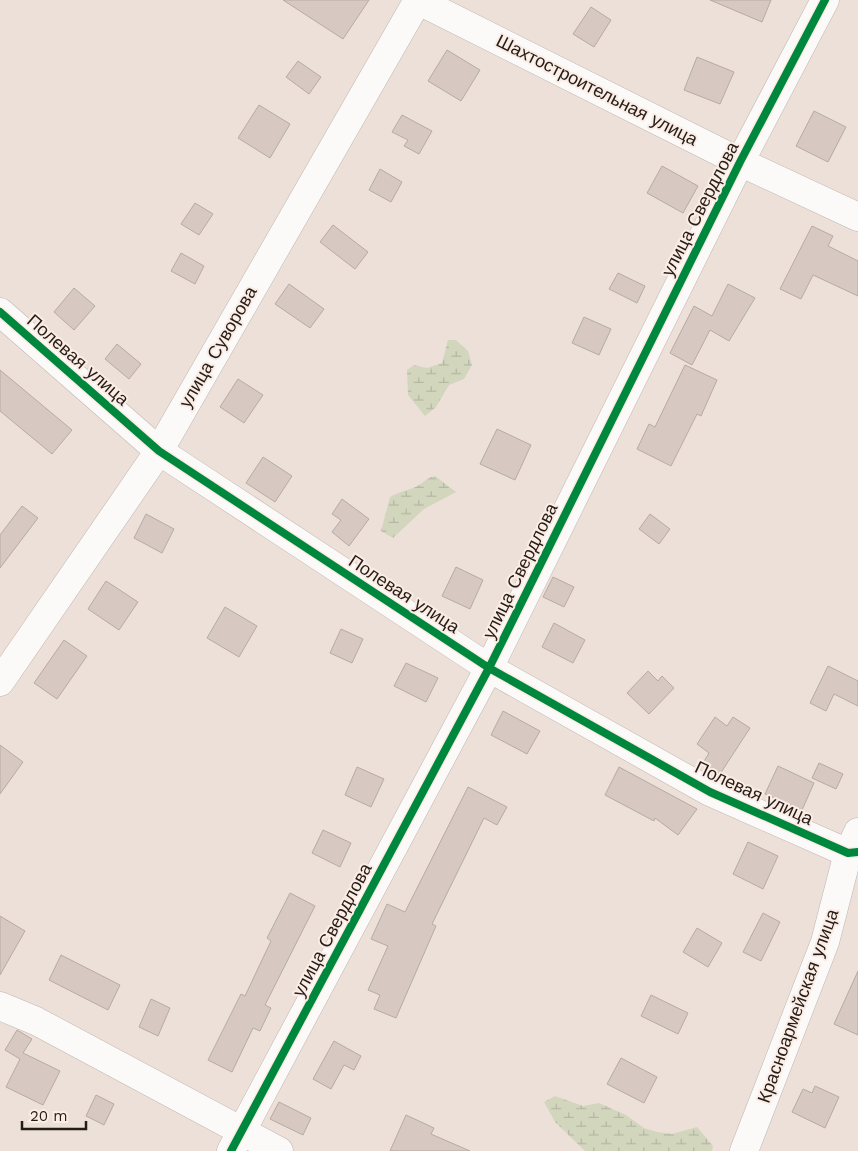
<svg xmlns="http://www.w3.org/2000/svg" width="858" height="1151" font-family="'Work Sans',sans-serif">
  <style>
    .wetland { fill: url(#wetland-marsh) }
    .building { fill: #d7c8c1; stroke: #b5aba5 }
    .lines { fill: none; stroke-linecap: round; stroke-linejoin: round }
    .minor-casing { stroke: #bfb6b0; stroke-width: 29 }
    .minor { stroke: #fcfaf9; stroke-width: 28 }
    .cycleway-casing { stroke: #fbede5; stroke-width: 11 }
    .cycleway { stroke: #00873e; stroke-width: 8 }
    .labels { text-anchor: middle; stroke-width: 4; stroke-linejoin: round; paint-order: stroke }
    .street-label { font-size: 18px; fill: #241c17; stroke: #fbede5 }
  </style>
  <defs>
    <pattern id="wetland-marsh" width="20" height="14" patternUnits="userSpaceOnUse" patternTransform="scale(1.25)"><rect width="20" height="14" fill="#d2d6bd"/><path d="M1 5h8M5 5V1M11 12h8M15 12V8" fill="none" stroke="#b4b7a2"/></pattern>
  </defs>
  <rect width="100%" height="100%" fill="#ede0d9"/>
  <path class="wetland" d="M448,340H456L468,351L472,365L464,379L449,385L436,407L425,416L408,395L407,370L414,365L427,368L442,363Z
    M435,476L456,492L424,509L393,538L381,531L390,497C399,492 405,491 413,488C422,485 425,478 435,476Z
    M555,1096L583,1106L599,1103L626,1115L644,1128L657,1132L672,1134L697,1127L713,1146L712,1151H585L555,1122L544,1102Z"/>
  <path class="building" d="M283,0H369L343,39Z
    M710,0H771L762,22Z
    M591,7L611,20L594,47L573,34Z
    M447,50L480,70L461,101L428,81Z
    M697,57L734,72L720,104L684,90Z
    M298,61L321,77L309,94L286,77Z
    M259,105L290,124L270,158L238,138Z
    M814,111L846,127L828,162L796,146Z
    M402,115L432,131L419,154L404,146L408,140L392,132Z
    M662,166L698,186L683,213L647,193Z
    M380,169L402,182L391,202L369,190Z
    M195,203L213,214L199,235L181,224Z
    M333,225L368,252L355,269L320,242Z
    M812,226L833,236L828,246L858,261V296L813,275L801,299L780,289Z
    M181,253L204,266L195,284L171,271Z
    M618,273L645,286L637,303L609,289Z
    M289,284L324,309L310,328L275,304Z
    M728,284L755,298L729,341L710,330L692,365L670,353L694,306L712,316Z
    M74,288L95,306L74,330L54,312Z
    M584,317L611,329L599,355L572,343Z
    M117,344L141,364L129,379L105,359Z
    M685,365L717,380L701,416L697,414L671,466L637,449L649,424L655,427Z
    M0,370L72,430L52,454L0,411Z
    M238,379L263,395L244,423L220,407Z
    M497,429L531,445L515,480L480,464Z
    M263,457L292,476L275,502L246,483Z
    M342,499L369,519L349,546L332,532L341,520L332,514Z
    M22,506L38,518L0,568V535Z
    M146,514L174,529L162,553L134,538Z
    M650,514L670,529L659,544L639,529Z
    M456,567L483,580L470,609L442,596Z
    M553,577L574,587L564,607L543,597Z
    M106,581L138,602L119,630L88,609Z
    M225,607L257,626L239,657L207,638Z
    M554,623L585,640L573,663L542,647Z
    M341,629L363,639L352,663L330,653Z
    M64,640L87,656L57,699L34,683Z
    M406,663L438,678L426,702L394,686Z
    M828,666L858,681V706L834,694L826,711L810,703Z
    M648,671L658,681L662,676L674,688L649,714L627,693Z
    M503,711L540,731L527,754L491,735Z
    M715,717L727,726L733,717L750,728L720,774L703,763L709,753L697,744Z
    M0,745L23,762L0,794Z
    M819,763L843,774L836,789L812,778Z
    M778,766L814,783L802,810L765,794Z
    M357,767L384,779L371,807L345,795Z
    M619,767L697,809L678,835L655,818L654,821L605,795Z
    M468,787L507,807L497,825L484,818L432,924L436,926L396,1018L374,1009L380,995L368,990L388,946L371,939L387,904L405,912Z
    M323,830L351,843L340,867L312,853Z
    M748,842L778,856L763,889L733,874Z
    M290,893L315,906L265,1005L271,1008L260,1031L253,1028L232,1072L208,1060L241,994L245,996L271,941L267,938Z
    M763,913L780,922L761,961L743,952Z
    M0,916L25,931L0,975Z
    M697,928L722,943L708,967L683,952Z
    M61,955L120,985L108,1010L49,980Z
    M858,971V1035L834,1024Z
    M651,995L688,1013L678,1034L641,1016Z
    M151,999L170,1008L158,1036L139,1027Z
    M17,1030L32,1039L23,1053L60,1071L43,1105L6,1087L20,1059L5,1050Z
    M334,1041L361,1056L354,1070L344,1065L331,1089L313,1079Z
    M621,1058L657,1077L644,1103L607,1084Z
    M815,1086L839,1097L825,1128L792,1112L803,1089L812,1093Z
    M96,1095L114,1104L104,1125L86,1116Z
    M279,1102L311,1118L303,1135L270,1119Z
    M406,1115L434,1128L431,1134L470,1151H390Z"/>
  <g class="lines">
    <defs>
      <path id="minor" d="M417,0L740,162L858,217
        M0,312L159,451L489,668L710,792L848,853L858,852
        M0,682L159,451L418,0
        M0,1006L36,1021L279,1151
        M231,1151L489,668L740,162L825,0
        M744,1151L825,942L848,853L858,832"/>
    </defs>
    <use href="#minor" class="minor-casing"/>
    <use href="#minor" class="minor"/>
    <defs>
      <path id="cycleway" d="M0,312L159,451L489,668L710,792L848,853L858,852
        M231,1151L489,668L740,162L825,0"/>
    </defs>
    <use href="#cycleway" class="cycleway-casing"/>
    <use href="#cycleway" class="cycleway"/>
  </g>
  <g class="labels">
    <g class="street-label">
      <text transform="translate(597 90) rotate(27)" y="6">Шахтостроительная улица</text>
      <text transform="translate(700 209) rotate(-63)" y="6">улица Свердлова</text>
      <text transform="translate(218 347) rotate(-60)" y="6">улица Суворова</text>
      <text transform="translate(78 360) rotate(41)" y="6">Полевая улица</text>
      <text transform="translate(520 571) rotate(-64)" y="6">улица Свердлова</text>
      <text transform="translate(404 594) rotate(33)" y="6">Полевая улица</text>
      <text transform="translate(754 793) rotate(25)" y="6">Полевая улица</text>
      <text transform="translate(332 930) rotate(-62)" y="6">улица Свердлова</text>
      <text transform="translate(798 1006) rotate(-70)" y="6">Красноармейская улица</text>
    </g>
  </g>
  <path d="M22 1121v8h64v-8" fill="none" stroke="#241c17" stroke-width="2.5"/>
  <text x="30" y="1121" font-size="15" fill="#241c17" stroke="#fbede5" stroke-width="4" paint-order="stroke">20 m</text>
</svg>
